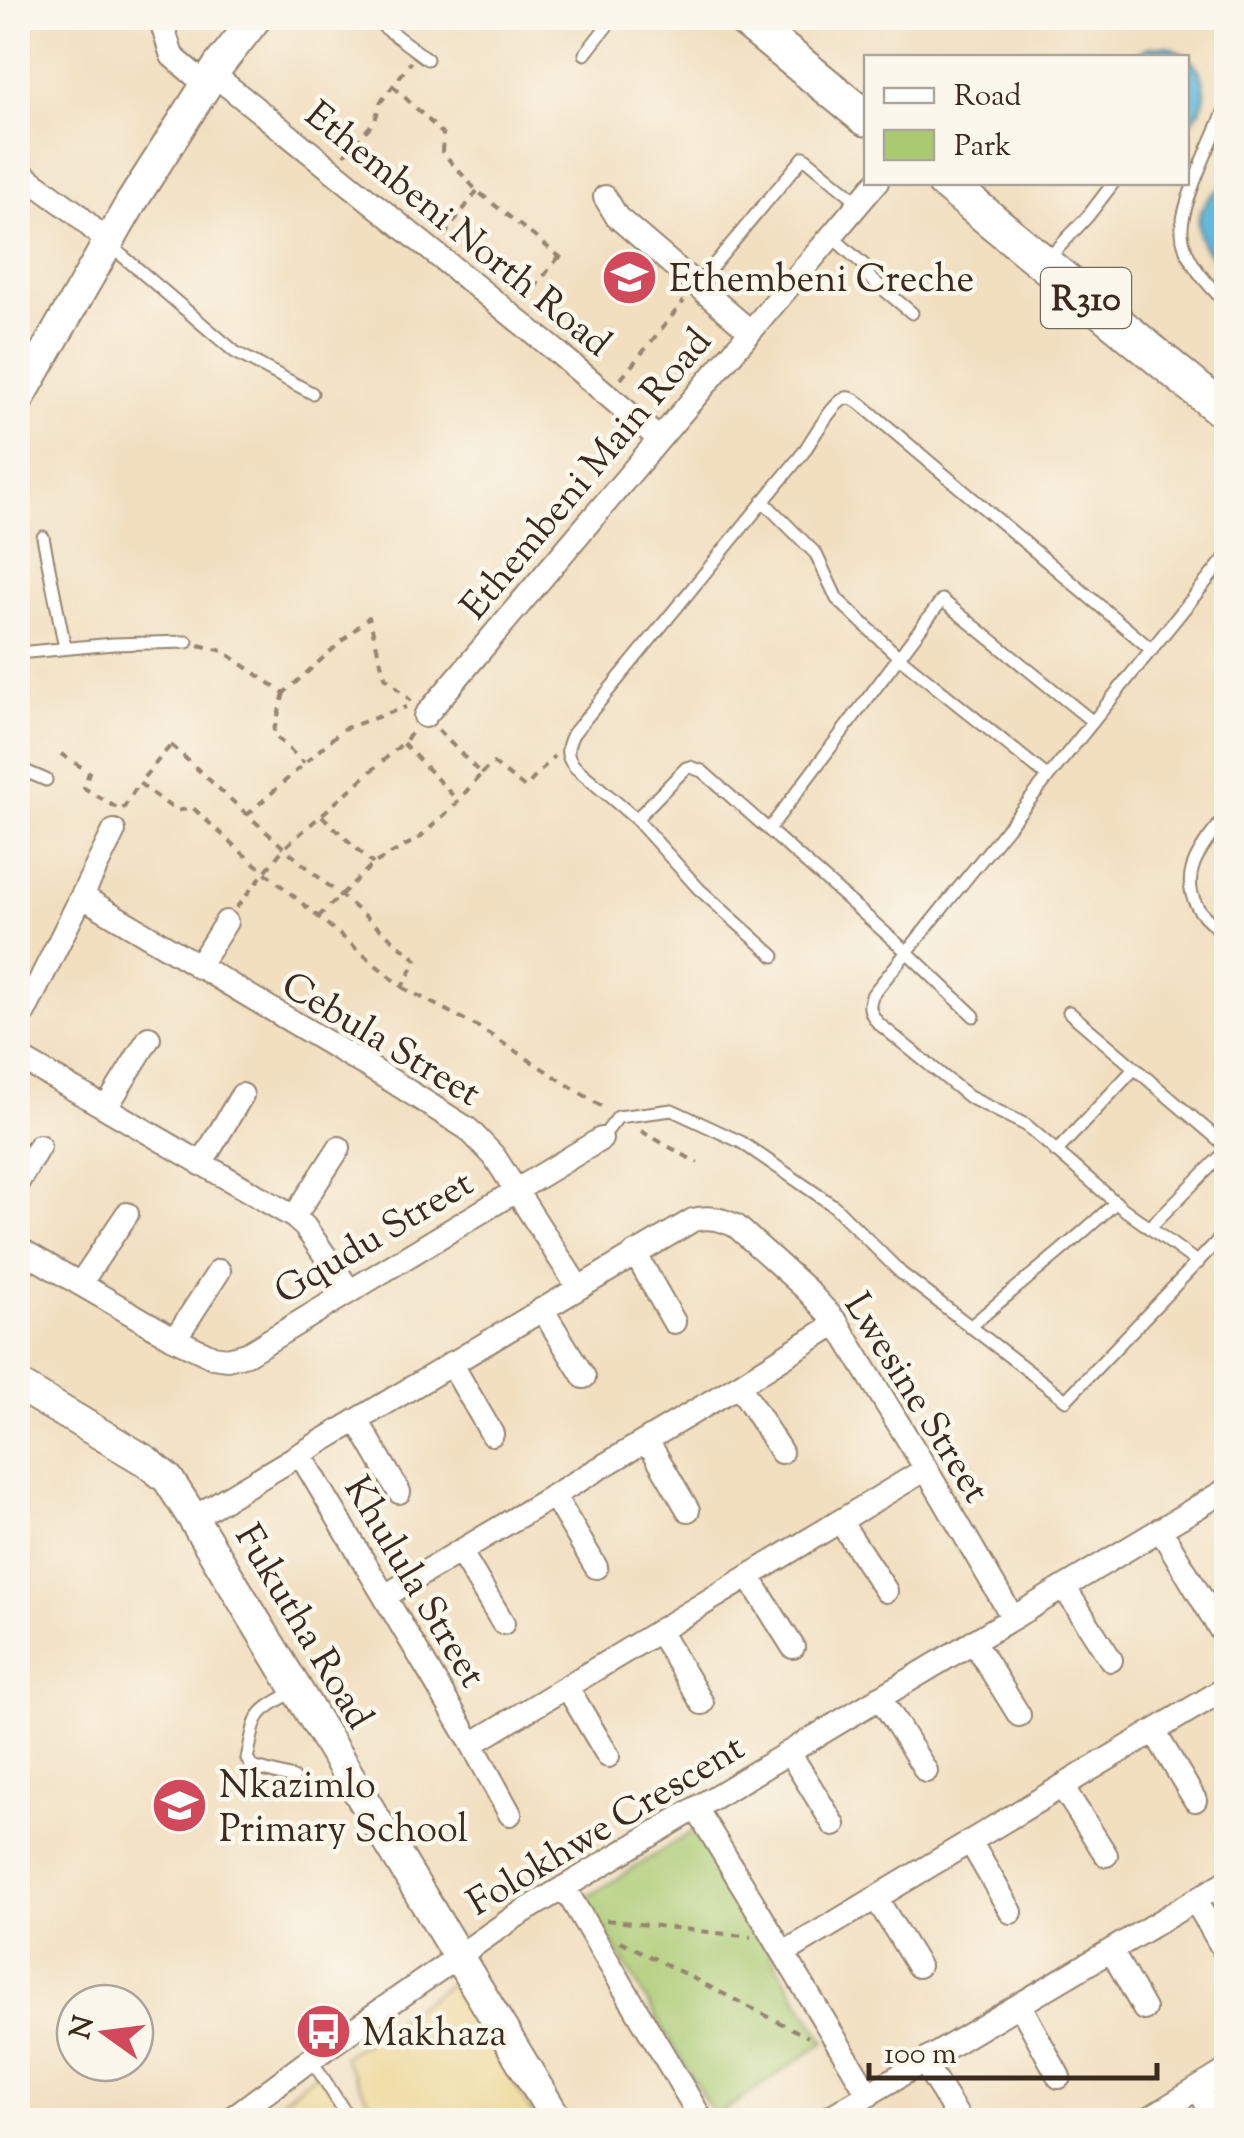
<svg xmlns="http://www.w3.org/2000/svg" width="1244" height="2138" font-family="'Sorts Mill Goudy',serif">
  <style>
    .green { fill: #aaca72; stroke: #727a48; stroke-width: 2.5 }
    .sand { fill: #eeda9e; stroke: #94825e; stroke-width: 2.5 }
    .water { fill: #5eb7db; stroke: #4c707c; stroke-width: 2.5 }
    .lines { fill: none; stroke-linecap: round; stroke-linejoin: round }
    .lane-casing { stroke: #96846f; stroke-width: 15 }
    .street-casing { stroke: #96846f; stroke-width: 26 }
    .secondary-casing { stroke: #96846f; stroke-width: 34 }
    .primary-casing { stroke: #96846f; stroke-width: 39 }
    .path { stroke: #96846f; stroke-width: 4; stroke-dasharray: 8 8; stroke-linecap: butt }
    .lane { stroke: #fff; stroke-width: 11 }
    .street { stroke: #fff; stroke-width: 22 }
    .secondary { stroke: #fff; stroke-width: 30 }
    .primary { stroke: #fff; stroke-width: 35 }
    .labels { text-anchor: middle; stroke-width: 9; stroke-linejoin: round; paint-order: stroke }
    .shield { fill: #fbf7ec; stroke: #75685c; stroke-width: 2.5 }
    .shield-label { font-size: 35px; font-weight: bold; fill: #3b2a1e }
    .street-label { font-size: 38px; fill: #3b2a1e; stroke: #fbf7ec }
    .poi-label { font-size: 38px; fill: #3b2a1e; stroke: #fbf7ec; text-anchor: start }
  </style>
  <rect width="100%" height="100%" fill="#fbf7ec"/>
  <filter id="ink" filterUnits="userSpaceOnUse"><feTurbulence type="fractalNoise" baseFrequency=".01" numOctaves="2"/><feDisplacementMap in="SourceGraphic" scale="20" xChannelSelector="R" yChannelSelector="G"/><feConvolveMatrix kernelMatrix="1 2 1 2 8 2 1 2 1" color-interpolation-filters="sRGB"/></filter>
  <filter id="wash" filterUnits="userSpaceOnUse"><feTurbulence type="fractalNoise" baseFrequency=".0048" numOctaves="4" result="noise"/><feDisplacementMap in="SourceGraphic" scale="40" xChannelSelector="R" yChannelSelector="G"/><feGaussianBlur stdDeviation="2.25" result="paint"/><feColorMatrix in="noise" values="0 0 0 0 0 0 0 0 0 0 0 0 0 0 0 0 0 1.4 0 .05"/><feComposite in="paint" operator="in"/></filter>
  <g filter="url(#wash)">
    <rect width="100%" height="100%" fill="#f1dfc0"/>
    <path class="green" d="M693,1831L825,2042L715,2117L586,1898Z"/>
    <path class="sand" d="M454,1981L536,2120H381L343,2057Z
      M322,2069L354,2120H255Z"/>
    <path class="water" d="M1166,46C1204,58 1220,97 1187,125L1186,58L1132,57L1149,47Z
      M1226,185V267C1190,248 1188,204 1226,185Z"/>
  </g>
  <g filter="url(#ink)">
    <g class="lines">
      <defs>
        <path id="lane" d="M372,18L427,59
          M585,54L613,18
          M1226,107C1215,135 1180,205 1182,232C1183,259 1208,285 1226,303
          M831,236L864,265L870,278L912,313
          M111,246L235,352L312,393
          M1047,260L1088,216L1114,182
          M697,285L804,157L860,203
          M763,501L816,554L837,599L899,657L1048,777
          M43,537L65,648
          M18,653L113,644L187,642
          M18,768L46,780
          M1226,816C1206,843 1176,872 1198,908C1204,918 1217,927 1226,935
          M636,819L686,768L690,767L702,771L907,952L974,1016
          M769,829L942,600L1093,722
          M774,956L699,889L636,819L575,767C564,755 567,747 573,734L803,453C811,441 833,402 846,398C852,397 857,401 862,405L1152,650
          M1069,1012L1226,1146
          M601,1139L618,1117L672,1110L741,1142L834,1206L901,1273L1066,1400L1226,1232
          M1056,1152L1135,1068
          M1149,1228L1226,1151
          M1198,1263L1121,1207L1026,1125L969,1097L878,1023C870,1013 867,1006 873,994L1226,557
          M970,1327C1018,1285 1070,1246 1116,1202
          M293,1778L252,1767L247,1759C257,1714 252,1714 293,1692
          M311,2059L350,2120"/>
        <path id="street" d="M160,18L172,56L206,85
          M213,74L556,351L659,439
          M18,171L76,213L108,243
          M605,197L617,217L750,331
          M425,716L877,182
          M83,897L392,1081L468,1129L494,1156L578,1287
          M198,967L226,922
          M18,1025L114,831
          M18,1057L294,1217L305,1227L350,1291
          M106,1108L149,1038
          M201,1164L242,1095
          M18,1182L39,1146
          M294,1217L339,1148
          M18,1248L175,1339L213,1357L227,1359L247,1354L601,1139
          M635,1253L674,1322
          M80,1284L127,1214
          M542,1309L584,1377
          M175,1339L219,1271
          M451,1363L492,1434
          M739,1385L781,1452
          M357,1420L399,1492
          M647,1440L688,1510
          M300,1454L472,1744L510,1814
          M554,1496L596,1567
          M193,1518L693,1220C709,1216 721,1219 736,1226L806,1289L837,1323L926,1469L1013,1618
          M840,1521L886,1591
          M1160,1529L1226,1639
          M460,1551L503,1623
          M749,1577L793,1647
          M1064,1587L1111,1660
          M385,1596L739,1385L837,1323
          M659,1631L702,1703
          M973,1641L1019,1715
          M567,1687L608,1756
          M880,1697L926,1771
          M1154,1731L1195,1800
          M472,1744L926,1469
          M789,1752L834,1825
          M1062,1786L1106,1855
          M696,1808L869,2095
          M970,1841L1011,1912
          M564,1887L702,2120
          M876,1898L918,1966
          M1195,1900L1226,1954
          M1111,1950L1144,2009
          M784,1953L1226,1688
          M1020,2005L1059,2077
          M924,2062L960,2120
          M1198,2089L1216,2120
          M229,2120L311,2059L513,1918L1226,1490
          M825,2120L1226,1882
          M1146,2120L1226,2071"/>
        <path id="secondary" d="M18,400L131,203L219,65L256,18
          M18,1385L146,1461L168,1479L193,1518L557,2120"/>
        <path id="primary" d="M743,18L866,118
          M945,182L1226,413"/>
      </defs>
      <use href="#lane" class="lane-casing"/>
      <use href="#street" class="street-casing"/>
      <use href="#secondary" class="secondary-casing"/>
      <use href="#primary" class="primary-casing"/>
      <path class="path" d="M393,86L443,134L442,152L477,191L565,261
        M344,155L375,121L380,103L411,62
        M444,236L477,191
        M524,301L558,258
        M621,379L684,301
        M199,645L223,651L284,693L369,617L385,677L411,701
        M284,693L273,734L304,763
        M403,743L458,801
        M171,745L284,848L417,960L402,987L241,852L193,808L176,811L139,783Z
        M61,754L89,772L84,788L122,811
        M481,774L493,763L525,788L554,756
        M123,809L139,783
        M247,815L343,729L406,707
        M322,816L373,864
        M236,908L284,848L403,743L413,732
        M318,917L373,864L419,838L453,807L481,774L438,730
        M402,987L478,1027L607,1110
        M641,1131L698,1163
        M606,1920L751,1937
        M620,1941L808,2037"/>
      <use href="#lane" class="lane"/>
      <use href="#street" class="street"/>
      <use href="#secondary" class="secondary"/>
      <use href="#primary" class="primary"/>
    </g>
  </g>
  <defs>
    <symbol id="school-disc" viewBox="-11 -11 22 22"><circle r="9.5" fill="#d1495b" stroke="#fbf7ec"/><path d="M0-5L7-2L0 1L-7-2ZM-4 1L0 2.5L4 1V4Q0 6-4 4Z" fill="#fff"/></symbol>
    <symbol id="bus-disc" viewBox="-11 -11 22 22"><circle r="9.5" fill="#d1495b" stroke="#fbf7ec"/><path d="M-5-6H5V4H4V6H2V4H-2V6H-4V4H-5ZM-3.5-4V0h7V-4ZM-3.5 1.2v1.5H-2V1.2ZM2 1.2v1.5H3.5V1.2Z" fill="#fff"/></symbol>
  </defs>
  <g fill-rule="evenodd">
    <use href="#school-disc" x="598" y="246" width="63" height="63"/>
    <use href="#school-disc" x="148" y="1774" width="63" height="63"/>
    <use href="#bus-disc" x="292" y="2000" width="63" height="63"/>
  </g>
  <g class="labels">
    <rect class="shield" x="1041" y="268" width="90" height="60" rx="8"/>
    <g class="shield-label">
      <text x="1086" y="310">R310</text>
    </g>
    <g class="street-label">
      <text transform="translate(459 228) rotate(39)" y="13">Ethembeni North Road</text>
      <text transform="translate(585 473) rotate(-50)" y="13">Ethembeni Main Road</text>
      <text transform="translate(382 1038) rotate(31)" y="13">Cebula Street</text>
      <text transform="translate(373 1236) rotate(-31)" y="13">Gqudu Street</text>
      <text transform="translate(918 1397) rotate(58)" y="13">Lwesine Street</text>
      <text transform="translate(416 1581) rotate(59)" y="13">Khulula Street</text>
      <text transform="translate(305 1626) rotate(59)" y="13">Fukutha Road</text>
      <text transform="translate(605 1824) rotate(-31)" y="13">Folokhwe Crescent</text>
    </g>
    <g class="poi-label">
      <text x="669" y="291">Ethembeni Creche</text>
      <text x="219" y="1797">Nkazimlo<tspan x="219" dy="44">Primary School</tspan></text>
      <text x="362" y="2045">Makhaza</text>
    </g>
  </g>
  <rect width="1244" height="2138" fill="none" stroke="#fbf7ec" stroke-width="60"/>
  <rect x="864" y="55" width="325" height="130" fill="#fbf7ec" stroke="#aea59a" stroke-width="2.5"/>
  <rect x="884" y="88" width="50" height="15" fill="#ffffff" stroke="#aea59a" stroke-width="2.5"/>
  <text x="954" y="105" font-size="30" fill="#3b2a1e">Road</text>
  <rect x="884" y="130" width="50" height="30" fill="#aaca72" stroke="#aea59a" stroke-width="2.5"/>
  <text x="954" y="155" font-size="30" fill="#3b2a1e">Park</text>
  <g transform="translate(105 2033) rotate(284)"><circle r="48" fill="#fbf7ec" stroke="#aea59a" stroke-width="2.5"/>
  <path d="M0-8L18 38L0 25L-18 38Z" fill="#d1495b"/>
  <text y="-15" font-size="28" font-weight="bold" text-anchor="middle" fill="#3b2a1e">N</text>
  </g>
  <path d="M869 2063v15h288v-15" fill="none" stroke="#3b2a1e" stroke-width="5"/>
  <text x="884" y="2063" font-size="30" fill="#3b2a1e" stroke="#fbf7ec" stroke-width="8" paint-order="stroke">100 m</text>
</svg>
